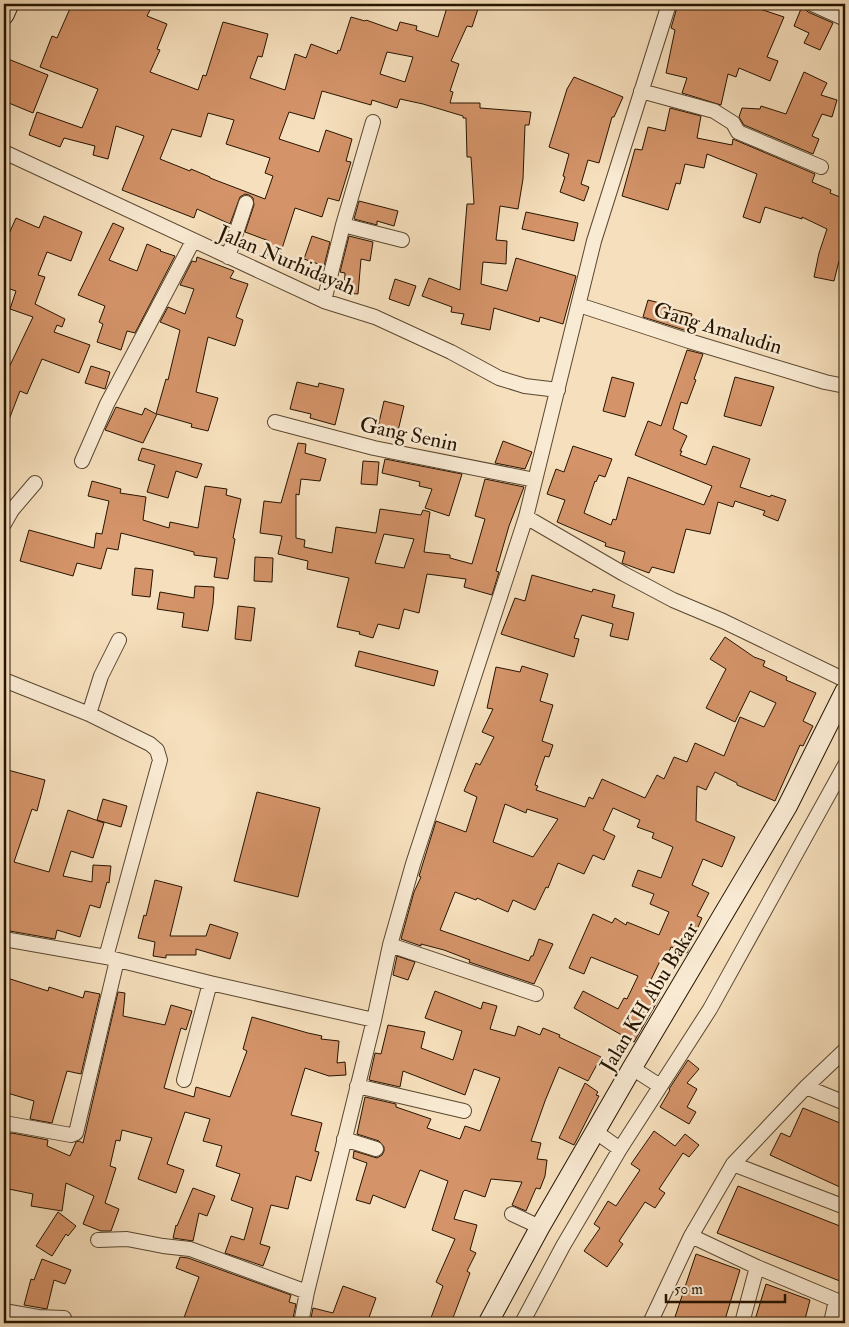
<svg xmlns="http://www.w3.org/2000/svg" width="849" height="1327" font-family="'IM FELL Double Pica',serif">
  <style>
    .building { fill: #d49369; stroke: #261400; fill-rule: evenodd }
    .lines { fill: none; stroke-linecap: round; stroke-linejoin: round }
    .street-casing { stroke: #5a472f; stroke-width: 16 }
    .secondary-casing { stroke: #261400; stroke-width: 21 }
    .street { stroke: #f9ead3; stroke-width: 14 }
    .secondary { stroke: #f9ead3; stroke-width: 19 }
    .labels { text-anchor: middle; stroke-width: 5; stroke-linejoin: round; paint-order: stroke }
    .street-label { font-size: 21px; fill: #261400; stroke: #f9ead3 }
  </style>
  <rect width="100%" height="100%" fill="#f6dfbc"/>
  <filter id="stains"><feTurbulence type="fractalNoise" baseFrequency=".004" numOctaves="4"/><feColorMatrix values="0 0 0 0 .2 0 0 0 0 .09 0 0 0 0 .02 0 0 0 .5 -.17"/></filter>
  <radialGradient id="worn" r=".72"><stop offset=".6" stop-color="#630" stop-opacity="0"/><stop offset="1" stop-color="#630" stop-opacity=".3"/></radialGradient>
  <path class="building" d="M72,4H153L147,16L167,24L157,49L160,50L150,72L198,90L203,75L206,76L223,22L268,34L262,57L258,56L250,78L285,90L295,54L306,58L311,44L337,54L338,50L340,51L351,17L365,21L366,20L397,31L400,22L417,26L416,30L438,37L448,4H461L478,9L472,27L467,26L451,61L459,64L450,91L453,92L450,103H480V108L531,112L529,125H525L523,179L518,209L500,206L496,240L507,241L506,264L483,262L481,284L507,291L516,258L576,276L563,324L540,317L539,322L494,308L490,330L461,324L464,314L451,312L452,307L422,296L429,278L460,290L467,204H474L471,157H467L466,118H463V116L423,104L400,99L397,108L372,100L371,105L322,91L314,119L289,112L279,139L319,152L326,130L352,139L346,161L351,162L339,201L328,198L322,217L295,208L279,258L265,254L269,241L245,232L254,205L253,198L249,195L245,194L240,197L230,224L197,209L194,218L122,190L144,136L116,126L108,159L93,155L95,146L64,138L60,147L29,135L37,112L82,128L98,89L40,67L52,36L57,38ZM387,52L413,57L405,82L380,74ZM208,113L234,120L226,144L270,158L265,173L273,176L265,199L210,178V177L191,169L190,171L160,159L172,129L201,137Z
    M678,4H745L784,17L767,57L778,61L770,81L739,68L736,77L728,74L721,105L682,93L687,78L666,73L675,30L671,28Z
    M803,4L805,9L808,12L833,23L820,50L804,43L809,33L794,26Z
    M8,59L48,75L33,113L4,101V70Z
    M804,72L827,83L821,95L837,100L832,117L822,114L812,136L819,139L813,154L744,125L739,117L742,108L760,109L761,106L786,114Z
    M574,77L623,97L614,117H612L599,163L588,160L581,184L589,187L584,201L560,192L565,177L563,176L569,154L549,147L567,89Z
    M670,108L701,116L697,138L732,145L733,139L815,174L812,182L831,190L830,193L845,199V265L839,261L834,281L814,277L819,253L827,229L802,217V219L765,207L760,223L743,217L757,174L707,154L704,168L685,164L680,184L676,183L668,210L622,196L635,149L642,150L648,127L665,131Z
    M359,201L398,211L394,226L377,221V225L354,219Z
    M526,212L578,223L574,241L522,229Z
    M44,216L82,232L71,261L47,252L38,275L45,277L35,304L65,319L62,327L57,325L54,332L90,345L79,373L42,359L27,394L20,391L5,430H4V378L33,317L10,309L16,291L4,287V245L16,218L39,228Z
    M113,223L124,228L109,260L137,271L147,244L161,250L160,251L175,256L135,333L127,331L121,350L97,342L103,324L99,322L105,306L78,295Z
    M312,236L330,242L324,266L304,259Z
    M349,236L373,242L370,261L361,259L358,294L344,293L345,273L340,272Z
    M197,257L234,271L230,278L248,284L236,317L243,320L235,346L208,337L196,392L218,398L208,431L191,427L192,424L157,414L143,443L105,430L116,407L142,415L145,408L156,414L166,379L168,380L180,330L160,322L168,307L185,314L194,289L180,285L192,261L196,262Z
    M395,279L416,286L409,306L389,299Z
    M648,300L660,303V306L692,314L687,331L643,317Z
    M687,350L703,354L694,379L696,380L687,404L681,402L673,429L687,436L680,451H682L680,455L706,465L713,446L750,459L740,487L770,497L771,495L786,500L778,521L763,515L765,511L735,501L733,507L718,502L710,534L686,529L674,573L652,567L649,573L622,563L625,552L605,546L606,543L557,522L565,500L547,494L556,469L564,472L573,446L612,459L605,477L599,475L596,482L595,481L584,513L611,525L613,519L616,520L628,477L704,505L712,486L635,455L648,421L661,426Z
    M91,366L110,372L105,389L85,383Z
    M612,377L634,383L625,417L603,411Z
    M735,377L774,387L761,426L724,416Z
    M297,382L318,387L319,383L344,389L335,425L310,418L311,414L290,409Z
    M384,401L404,406L396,439L376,435Z
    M503,441L532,452L525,469L495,463Z
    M298,443L306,444L305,453L326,459L320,481L301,479L299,495L296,494V538L305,540L304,547L332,553L336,527L376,533L380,509L421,515L423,510L430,512L424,552L450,555V558L472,564L485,519L475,516L485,479L524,487L509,526L496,571L499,572L492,595L464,587L466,579L427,574L419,613L404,609L399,629L378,624L373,638L359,634L360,632L337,627L349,578L307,569L308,561L278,554L282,536L260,533L264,501L281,503ZM384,534L414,539L404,568L375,563Z
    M142,448L202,464L197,478L176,471L168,498L147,492L155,465L138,460Z
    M385,459L462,474L449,516L425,508L432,489L419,486L420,482L382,473Z
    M363,461L379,462L377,485L361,484Z
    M92,481L121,489L120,493L146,497L143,520L169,528L170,522L198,528L205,486L227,489L226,495L241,499L233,538L235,539L228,579L214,577L217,558L194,555V552L121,533L118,550L107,548L101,569L77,563L73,576L20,561L29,530L94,548L96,533L102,534L109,501L88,496Z
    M255,557L273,558L272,582L254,581Z
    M135,568L153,570L150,597L132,595Z
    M532,575L592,592L593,589L615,595L612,607L634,613L628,640L610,636L613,624L582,615L574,638L579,639L574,657L501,634L515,598L525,601Z
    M195,586L214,587L213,604L208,631L182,627L184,613L157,609L160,592L194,598Z
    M238,606L255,608L251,641L235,639Z
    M725,637L754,657L765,661L763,666L787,677L786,680L816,693L803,721L813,726L803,746L800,745L775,801L737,785V783L715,772L706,790L697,786L696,821L735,837L722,867L703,859L692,885L709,893L697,916L702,918L687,953L671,947L665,961L661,959L646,990L660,997L634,1042L574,1008L583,991L618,1009L624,998L627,999L638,976L591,957L584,974L569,968L593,914L612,923L615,918L626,925L627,922L659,935L669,912L650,904L654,894L632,886L638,870L661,878L673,847L652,838L654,833L637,827L640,820L613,808L603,830L615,836L604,860L593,855L584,874L558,863L548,888L546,887L535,910L513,900L508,912L477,898L476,900L455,892L440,930L529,961L531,956H533L539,939L553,944L534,984L469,962L470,960L444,950L421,944V946L401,939L414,892L421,877L419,876L436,821L466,832L477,797L464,791L476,763L480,765L494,737L482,732L493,709L487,708L496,667L520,672L522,666L548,674L540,701L553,705L542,741L553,745L549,757L545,756L535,785L538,786L536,790L585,807L589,797L593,799L602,779L645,798L657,775L664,779L674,757L687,762L695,743L724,756L740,717L764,727L776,703L750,691L735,722L706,708L726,669L710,659ZM505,804L526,813L527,809L558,819L533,857L493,842Z
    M359,651L438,671L434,686L355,666Z
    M4,769L45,780L37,811L32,809L14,862L49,872L68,810L104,823L93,858L71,851L63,876L92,882L93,865L111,866L109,883L107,882L100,908L90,905L80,937L57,930L55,939L4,930Z
    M257,792L320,808L298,897L234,881Z
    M103,799L127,806L121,827L97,820Z
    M155,880L182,887L170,936H206L210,924L238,933L230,959L196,949V955H166V958L153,956L155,942L138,938L144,915L146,916Z
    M397,956L415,962L408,980L393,975Z
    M4,977L48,991L49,987L83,998L85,991L100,994L81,1074L67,1071L52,1123L30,1119L34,1101L4,1092Z
    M435,991L481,1009L483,1002L497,1006L490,1029L515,1036L518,1026L540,1035L543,1028L560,1035L559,1037L601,1057L588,1081L559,1067L545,1101L531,1141L541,1143L537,1159L547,1160L545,1176L540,1189L536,1188L526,1211L512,1205L522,1182L491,1179L485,1197L465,1190L463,1192L454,1219L477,1225L470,1250L476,1253L467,1271L470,1273L451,1323H429L443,1286L436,1282L455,1239L432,1230L448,1181L420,1170L405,1208L373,1195L370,1204L356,1200L367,1163L353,1158L354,1151L377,1158L382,1155L384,1151V1147L379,1141L357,1134L365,1097L396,1104V1107L431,1119L427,1128L460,1139L465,1126L480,1131L500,1078L474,1069L465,1095L403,1071L400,1087L369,1080L375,1053L381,1054L388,1025L425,1032L421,1048L453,1060L462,1031L425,1018Z
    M118,992L125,993L123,1016L165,1025L171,1005L192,1011L186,1030L181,1028L164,1088L194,1097L196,1087L230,1097L247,1051L243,1049L252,1017L308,1033L322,1036L321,1039L339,1041L337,1063L345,1062L346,1075L329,1076L305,1068L291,1115L322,1123L315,1151L319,1152L311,1181L296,1176L288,1209L271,1205L260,1244L270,1247L263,1266L225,1253L231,1236L244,1240L253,1208L231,1200L240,1174L216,1166L222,1146L203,1141L210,1119L185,1112L167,1164L184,1170L176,1193L138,1179L152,1138L122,1130L120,1141L116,1140L110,1166L116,1168L105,1203L119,1209L111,1231H101L83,1224L94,1196L66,1183L62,1211L31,1206L33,1194L4,1188V1138L12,1133L48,1140L47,1146L70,1156L76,1142L79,1141L83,1143Z
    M688,1060L699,1069L687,1083L697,1089L687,1107L696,1112L689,1124L660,1107L670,1090L669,1089Z
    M585,1083L598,1092L596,1095L599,1096L574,1145L559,1138Z
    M803,1108L845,1125V1181L842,1188L770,1155L781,1133L790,1137Z
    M654,1131L675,1146L685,1134L699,1145L689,1157L683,1153L659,1189L665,1193L655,1208L645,1202L619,1241L623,1244L607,1267L584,1251L600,1228L594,1224L608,1201L616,1206L640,1170L631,1164Z
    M738,1186L845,1228V1283L717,1233Z
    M193,1188L215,1196L207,1216L199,1213L193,1241L173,1238L176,1225L177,1226Z
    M58,1212L76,1226L68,1236L66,1234L52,1256L36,1246Z
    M696,1254L740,1270L724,1323H673Z
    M180,1257L188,1258L291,1295L289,1302L296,1304L292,1323H182L199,1277L176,1268Z
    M42,1259L71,1270L65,1284L54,1280L47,1309L24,1305L31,1279L34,1280Z
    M766,1284L810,1300L804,1323H754Z
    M343,1286L376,1298L367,1323H310L313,1308L333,1313Z"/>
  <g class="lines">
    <defs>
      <path id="street" d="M812,4L845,19
        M641,91L714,111L733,123L738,132L821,167
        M4,152L324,301L375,317L451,352L499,378L525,386L558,390
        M343,225L402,240
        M228,257L246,203
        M324,301L343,225L373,122
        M579,305L689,341L825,382L845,386
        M275,422L374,448L535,480
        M82,461L107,404L193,241
        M526,517L624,574L673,600L723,621L845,680
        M4,524L12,510L35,483
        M4,680L89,714L150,744L157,750L160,760L106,957
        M89,714L101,676L119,640
        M4,939L106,957L210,983L374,1020
        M390,945L536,994
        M632,1068L660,1086
        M184,1080L210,983
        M357,1086L464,1111
        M806,1087L845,1103
        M4,1129L6,1125L10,1124L71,1135L76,1133L117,960
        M596,1132L620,1149
        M344,1139L376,1149
        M733,1164L845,1207
        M512,1214L540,1227
        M691,1236L757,1267L845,1304
        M98,1240L127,1239L163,1246L190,1249L307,1292
        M4,1311L38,1317L64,1318
        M301,1323L307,1292L374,1020L390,945L413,864L526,517L594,241L669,4
        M522,1323L563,1246L620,1149L710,1009L845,765
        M650,1323L691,1236L733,1164L806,1087L845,1050
        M742,1323L757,1267
        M831,1323L836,1300"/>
      <path id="secondary" d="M4,15L9,4
        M488,1323L540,1227L632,1068L787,807L845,691"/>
    </defs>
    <use href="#street" class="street-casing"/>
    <use href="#secondary" class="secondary-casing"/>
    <use href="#street" class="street"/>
    <use href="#secondary" class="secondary"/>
  </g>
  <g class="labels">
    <g class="street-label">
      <text transform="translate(287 260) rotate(23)" y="7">Jalan Nurhidayah</text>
      <text transform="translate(718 328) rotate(17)" y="7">Gang Amaludin</text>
      <text transform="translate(409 434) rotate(12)" y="7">Gang Senin</text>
      <text transform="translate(649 997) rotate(-59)" y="7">Jalan KH Abu Bakar</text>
    </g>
  </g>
  <rect width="849" height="1327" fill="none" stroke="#f6dfbc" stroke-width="20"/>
  <rect x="5" y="5" width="839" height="1317" fill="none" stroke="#261400" stroke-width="2.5"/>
  <rect x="10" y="10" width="829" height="1307" fill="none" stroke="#261400"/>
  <path d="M666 1294v8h119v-8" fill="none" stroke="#261400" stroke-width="2.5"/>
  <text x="674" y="1294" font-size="15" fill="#261400" stroke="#f9ead3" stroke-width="4" paint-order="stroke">50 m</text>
  <rect width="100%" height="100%" filter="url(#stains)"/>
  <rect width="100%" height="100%" fill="url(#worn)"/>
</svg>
